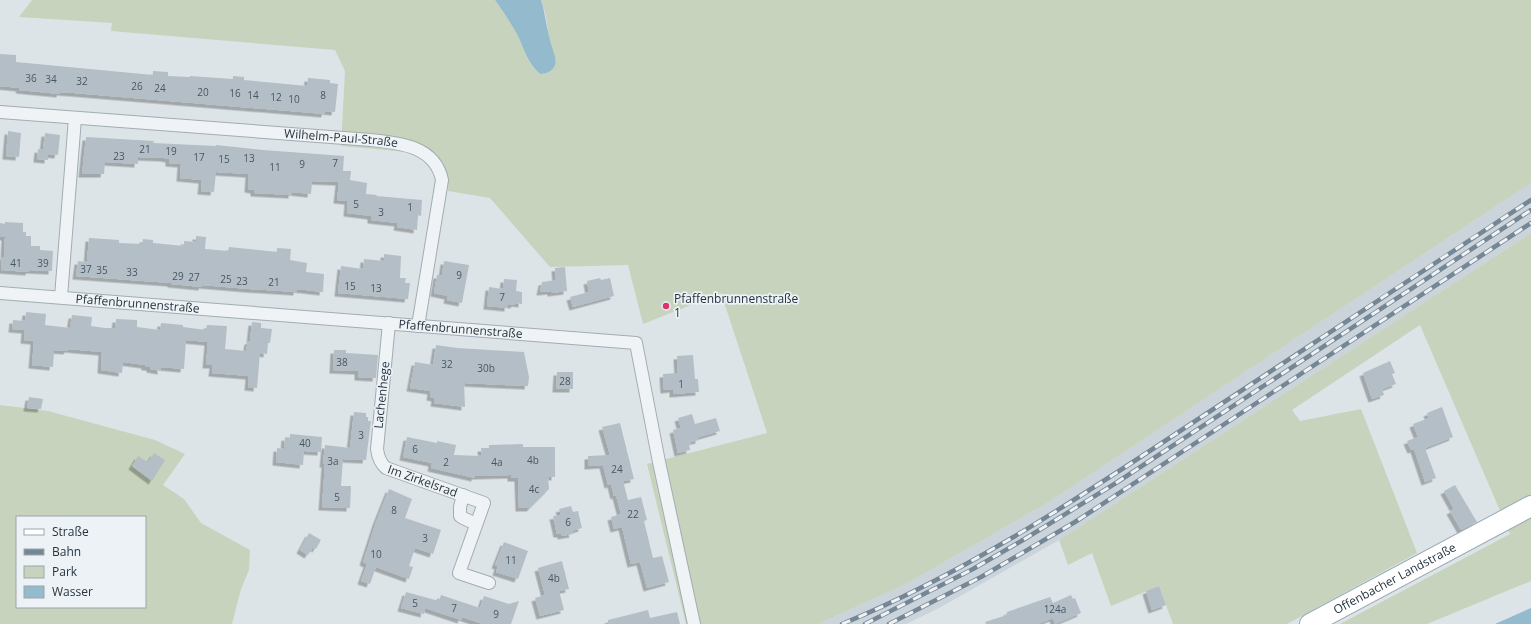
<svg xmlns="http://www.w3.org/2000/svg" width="1531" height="624" font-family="'Open Sans',sans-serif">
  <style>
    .built { fill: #cbd3db }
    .green { fill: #c7d3bd; fill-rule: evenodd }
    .water { fill: #94bacd }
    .building { fill: #b4bec6; filter: url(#shadow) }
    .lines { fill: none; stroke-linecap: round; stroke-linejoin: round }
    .street-casing { stroke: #a2acb2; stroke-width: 14 }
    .primary-casing { stroke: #9baab5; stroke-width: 22 }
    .street { stroke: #f0f3f6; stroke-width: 12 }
    .primary { stroke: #fff; stroke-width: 20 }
    .rail-casing { stroke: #758694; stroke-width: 4.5 }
    .rail { stroke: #ecf2f6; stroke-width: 3; stroke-dasharray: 9; stroke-linecap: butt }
    .poi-dot { fill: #db346d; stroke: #ecf2f6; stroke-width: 1.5 }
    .labels { text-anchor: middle; stroke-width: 3.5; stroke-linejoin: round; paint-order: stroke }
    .number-label { font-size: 10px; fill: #495662 }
    .street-label { font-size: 12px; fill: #253440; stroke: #ecf2f6 }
    .poi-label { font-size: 12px; fill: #253440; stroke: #ecf2f6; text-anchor: start }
  </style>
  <defs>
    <filter id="shadow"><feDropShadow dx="-3.5" dy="3.5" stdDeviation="0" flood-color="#0004"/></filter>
  </defs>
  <rect width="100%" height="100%" fill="#dde4e8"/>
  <path class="built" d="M1531,183V233L1059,540L941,607L906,624H818L904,585L1047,503Z"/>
  <path class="green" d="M32,0H495C503,11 510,22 517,34C525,50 526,62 540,74H544L556,61L549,38L546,16L541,0H1531V183L1047,503L904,585L818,624H686L647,464L767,433L721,293L643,324L628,265L550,267L490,198L448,191C450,174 441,167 431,154L341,146L345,71L335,50L111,31L112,23L19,17Z
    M1531,233V581L1427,624H1340L1510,534L1420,325L1292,410L1300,421L1361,409L1417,553L1287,624H1173L1159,586L1111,606L1092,553L1068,565L1059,540Z
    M0,405L48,411L155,440L185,454L163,485L184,499L201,523L250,550L249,570L241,589L232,624H0ZM17,517H145V607H17Z"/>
  <path class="water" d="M495,0H541C546,16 547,33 553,50C554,54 557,60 555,65C553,71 546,74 540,74C526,61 525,50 517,34C510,22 503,11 495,0Z
    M1531,608V624H1495Z"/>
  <path class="building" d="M0,54L16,55V62L153,75V71L168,72V76L190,77V76L233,79V76L244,77V80L307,86L308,78L330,80V83L338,84L335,112L325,111V114L74,93L60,92V94L19,90L20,88L0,86Z
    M8,131L21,133L19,157L6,156Z
    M45,133L60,135L58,155L48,154V160L37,159L38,149L43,150Z
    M86,137L154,141L153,143L216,146V145L263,150L344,156L343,171H351L350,180L367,183L366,194L377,195L376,196L422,200L421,216L418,215L417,230L397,227L398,223L371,220V216L347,213L348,201L337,200L339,182L312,181L311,194L292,192V195L254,193V190L248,189L249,174L216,172L214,192L201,191L202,180L180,178L181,164L169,163V159L164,158L138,157V164L105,162L104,174H82Z
    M5,222L23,223V232H26V236H31V246H40V250L53,251L52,271L29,270V272L1,270V257H4L5,237H0V223L5,224Z
    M196,236L206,237L205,249L228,251L229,247L277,252V248L291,249L290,260L307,263L306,272L324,274L323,292L297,289V292L249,289L202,285V287L171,284V283L76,276L78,261L87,262L89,238L119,240V243L142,244L143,239L153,240V243L184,246V241L196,242Z
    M384,254L401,256L400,278H406L405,283H410L408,299L338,293L341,266L363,269L364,259L384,261Z
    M444,261L469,265L462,303L447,300L448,296L434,293L437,275H442Z
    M565,267L567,291L551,293V291L540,292L542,282L556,280L555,268Z
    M600,278L601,280L610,278L614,296L573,307L570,297L589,292L587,281Z
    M504,279L517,280L516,291L522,292V304L515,303L514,305L508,304V308L487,306L489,287L503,289Z
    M26,312L46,314L45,325L70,328L72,315L92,317L91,326L105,328H115L116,319L137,320V327L160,330L161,323L183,325V327L206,330L207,325L227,326L225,349L246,351L248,341H250L252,322L261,323V328L272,329L270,343H268L267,354L260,353L257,388L248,387L249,376L212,373L213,365H206L208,342L186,340L184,369L161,367V371L150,369V367H145V365L123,362L122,373L101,370L102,352L68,349L67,351L54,350L53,367L32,365L34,341L24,340L25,330L12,329L13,320L25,321Z
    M436,345L457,348L524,352L529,377L528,386L464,383L465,407L434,403L435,398L430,397L431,391L410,388L415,362L433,365Z
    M334,350H346V353L378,355L376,378L358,377V371L333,370Z
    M693,355L695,379H698L699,392L673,394V389L664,390L663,374L678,373L677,356Z
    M1390,361L1395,373L1392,374L1396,384L1382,389L1384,395L1372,399L1363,373Z
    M557,372H573V389H556Z
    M29,397L43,399L41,409L27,408Z
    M1442,407L1453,437L1425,448L1436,478L1425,482L1414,449L1411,450L1407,441L1418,437L1413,424L1429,418L1427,413Z
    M354,412L366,413V417H368V421H371L366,460L343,459L341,486H351L350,508L322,507L325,464H323L325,445L350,448Z
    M692,414L695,424L716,418L720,431L699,437V440L690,442L691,445H689L690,450L678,453L673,430L681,428L678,418Z
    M620,423L634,479L623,481L628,500L641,497L647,520L644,521L653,558L662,556L669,582L647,588L640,562L631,564L622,527L614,529L611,517L621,514L616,495L614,496L611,484L608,485L603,465L588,466V456L610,455L602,427Z
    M290,434L322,437L321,452L304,451L303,465L276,462L277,448L284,449L285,437L290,438Z
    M407,437L437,443V441L456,445L454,455L482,456L481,448H489V445L523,444V447H555V477H548L549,489L530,508H519L518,478H511V475L475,476V478L431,468L432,463L403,457Z
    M154,453L165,460L152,481L132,466L138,456L148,462Z
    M1455,485L1477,522L1461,530L1450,511L1454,509L1444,491Z
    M389,489L412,499L405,518L441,530L433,554L415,548L409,566L413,567L409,579L376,567L370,584L361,581L367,564L363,562L376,522Z
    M571,506L573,512L578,511L582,528L572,531L573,534L561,536V534H557L553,516L561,515L559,509Z
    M309,533L321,540L316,549L313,547L308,555L300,550Z
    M504,542L528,551L518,579L496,572L498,566L495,565Z
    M562,561L569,589L559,591L564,610L540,616L535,598L545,595L538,568Z
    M1159,586L1166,605L1152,610L1146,591Z
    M406,592L439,601L441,595L480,608L484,596L509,604L519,601L511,624H483L462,617L461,620L425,608L424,614L401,608Z
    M1071,595L1073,599L1075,598L1081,613L1055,624L1053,618L1038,624H986L985,622L1007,615V612L1050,597L1053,603Z
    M648,610L650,618L677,612L680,624H608V620Z"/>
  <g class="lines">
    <defs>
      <g id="street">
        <path id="s1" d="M0,112L371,140C400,143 435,146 442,180L418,326"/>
        <path id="s2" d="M0,293L636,343L659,462L694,624"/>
        <path d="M61,297L75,118"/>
        <path id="s3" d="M389,323L377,449C378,457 380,463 386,468L484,503L459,573L489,583"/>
        <path d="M463,495L460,507V516L463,518L476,524"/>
      </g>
      <g id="primary">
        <path id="s4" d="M1310,624L1531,506"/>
      </g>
    </defs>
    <use href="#street" class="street-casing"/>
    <use href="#primary" class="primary-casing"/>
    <use href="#street" class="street"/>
    <use href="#primary" class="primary"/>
    <defs>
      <path id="rail" d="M842,624C959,576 1068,505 1174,435C1294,357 1412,277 1531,200
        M865,624L973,569L1023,540L1116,483L1531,210
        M889,624L981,577L1075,522L1531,223"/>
    </defs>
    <use href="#rail" class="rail-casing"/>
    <use href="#rail" class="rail"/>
  </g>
  <circle class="poi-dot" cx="666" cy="306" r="4"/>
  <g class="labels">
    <g class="number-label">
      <text x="31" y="82">36</text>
      <text x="51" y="83">34</text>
      <text x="82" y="85">32</text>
      <text x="137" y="90">26</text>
      <text x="160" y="92">24</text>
      <text x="203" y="96">20</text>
      <text x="235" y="97">16</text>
      <text x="253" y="99">14</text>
      <text x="323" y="99">8</text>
      <text x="276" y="101">12</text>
      <text x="294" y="103">10</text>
      <text x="145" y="153">21</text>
      <text x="171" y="155">19</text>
      <text x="119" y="160">23</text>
      <text x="199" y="161">17</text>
      <text x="249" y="162">13</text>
      <text x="224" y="163">15</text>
      <text x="335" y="167">7</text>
      <text x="302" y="168">9</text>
      <text x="275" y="171">11</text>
      <text x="356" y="208">5</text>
      <text x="410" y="211">1</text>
      <text x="381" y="216">3</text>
      <text x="16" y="267">41</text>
      <text x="43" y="267">39</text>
      <text x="86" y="273">37</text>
      <text x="102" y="274">35</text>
      <text x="132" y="276">33</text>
      <text x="459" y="279">9</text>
      <text x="178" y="280">29</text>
      <text x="194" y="281">27</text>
      <text x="226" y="283">25</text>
      <text x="242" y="285">23</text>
      <text x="274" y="286">21</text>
      <text x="350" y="290">15</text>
      <text x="376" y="292">13</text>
      <text x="502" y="301">7</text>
      <text x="342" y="366">38</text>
      <text x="447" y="368">32</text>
      <text x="486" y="372">30b</text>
      <text x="565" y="385">28</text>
      <text x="681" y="388">1</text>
      <text x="361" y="439">3</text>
      <text x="305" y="447">40</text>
      <text x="415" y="453">6</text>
      <text x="533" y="464">4b</text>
      <text x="333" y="465">3a</text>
      <text x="446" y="466">2</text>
      <text x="497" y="466">4a</text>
      <text x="617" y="473">24</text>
      <text x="534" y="493">4c</text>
      <text x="337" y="501">5</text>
      <text x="394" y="514">8</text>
      <text x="633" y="518">22</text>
      <text x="568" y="526">6</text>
      <text x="425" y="542">3</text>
      <text x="376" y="558">10</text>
      <text x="511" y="564">11</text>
      <text x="554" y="582">4b</text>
      <text x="415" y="607">5</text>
      <text x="454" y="612">7</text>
      <text x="1055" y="613">124a</text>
      <text x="496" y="618">9</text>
    </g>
    <g class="street-label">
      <text dy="4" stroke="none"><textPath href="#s1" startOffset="342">Wilhelm-Paul-Straße</textPath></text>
      <text dy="4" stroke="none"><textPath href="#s2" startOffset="138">Pfaffenbrunnenstraße</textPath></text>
      <text dy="4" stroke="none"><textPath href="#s2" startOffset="462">Pfaffenbrunnenstraße</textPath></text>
      <text transform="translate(382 395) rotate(-84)" y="4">Lachenhege</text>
      <text dy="4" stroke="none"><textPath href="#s3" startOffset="187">Im Zirkelsrad</textPath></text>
      <text dy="4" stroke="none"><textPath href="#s4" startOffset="96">Offenbacher Landstraße</textPath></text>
    </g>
    <g class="poi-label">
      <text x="674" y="303">Pfaffenbrunnenstraße<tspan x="674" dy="14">1</tspan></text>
    </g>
  </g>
  <rect x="16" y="516" width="130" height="92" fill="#ecf2f6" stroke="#9ca6ad"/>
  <rect x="24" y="529" width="20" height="6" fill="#ffffff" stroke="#9ca6ad"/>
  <text x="52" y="536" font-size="12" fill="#253440">Straße</text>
  <rect x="24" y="549" width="20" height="6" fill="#758694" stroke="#9ca6ad"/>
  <text x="52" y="556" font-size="12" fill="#253440">Bahn</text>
  <rect x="24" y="566" width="20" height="12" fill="#c7d3bd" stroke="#9ca6ad"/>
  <text x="52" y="576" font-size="12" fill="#253440">Park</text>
  <rect x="24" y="586" width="20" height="12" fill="#94bacd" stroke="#9ca6ad"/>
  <text x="52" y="596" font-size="12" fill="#253440">Wasser</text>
</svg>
